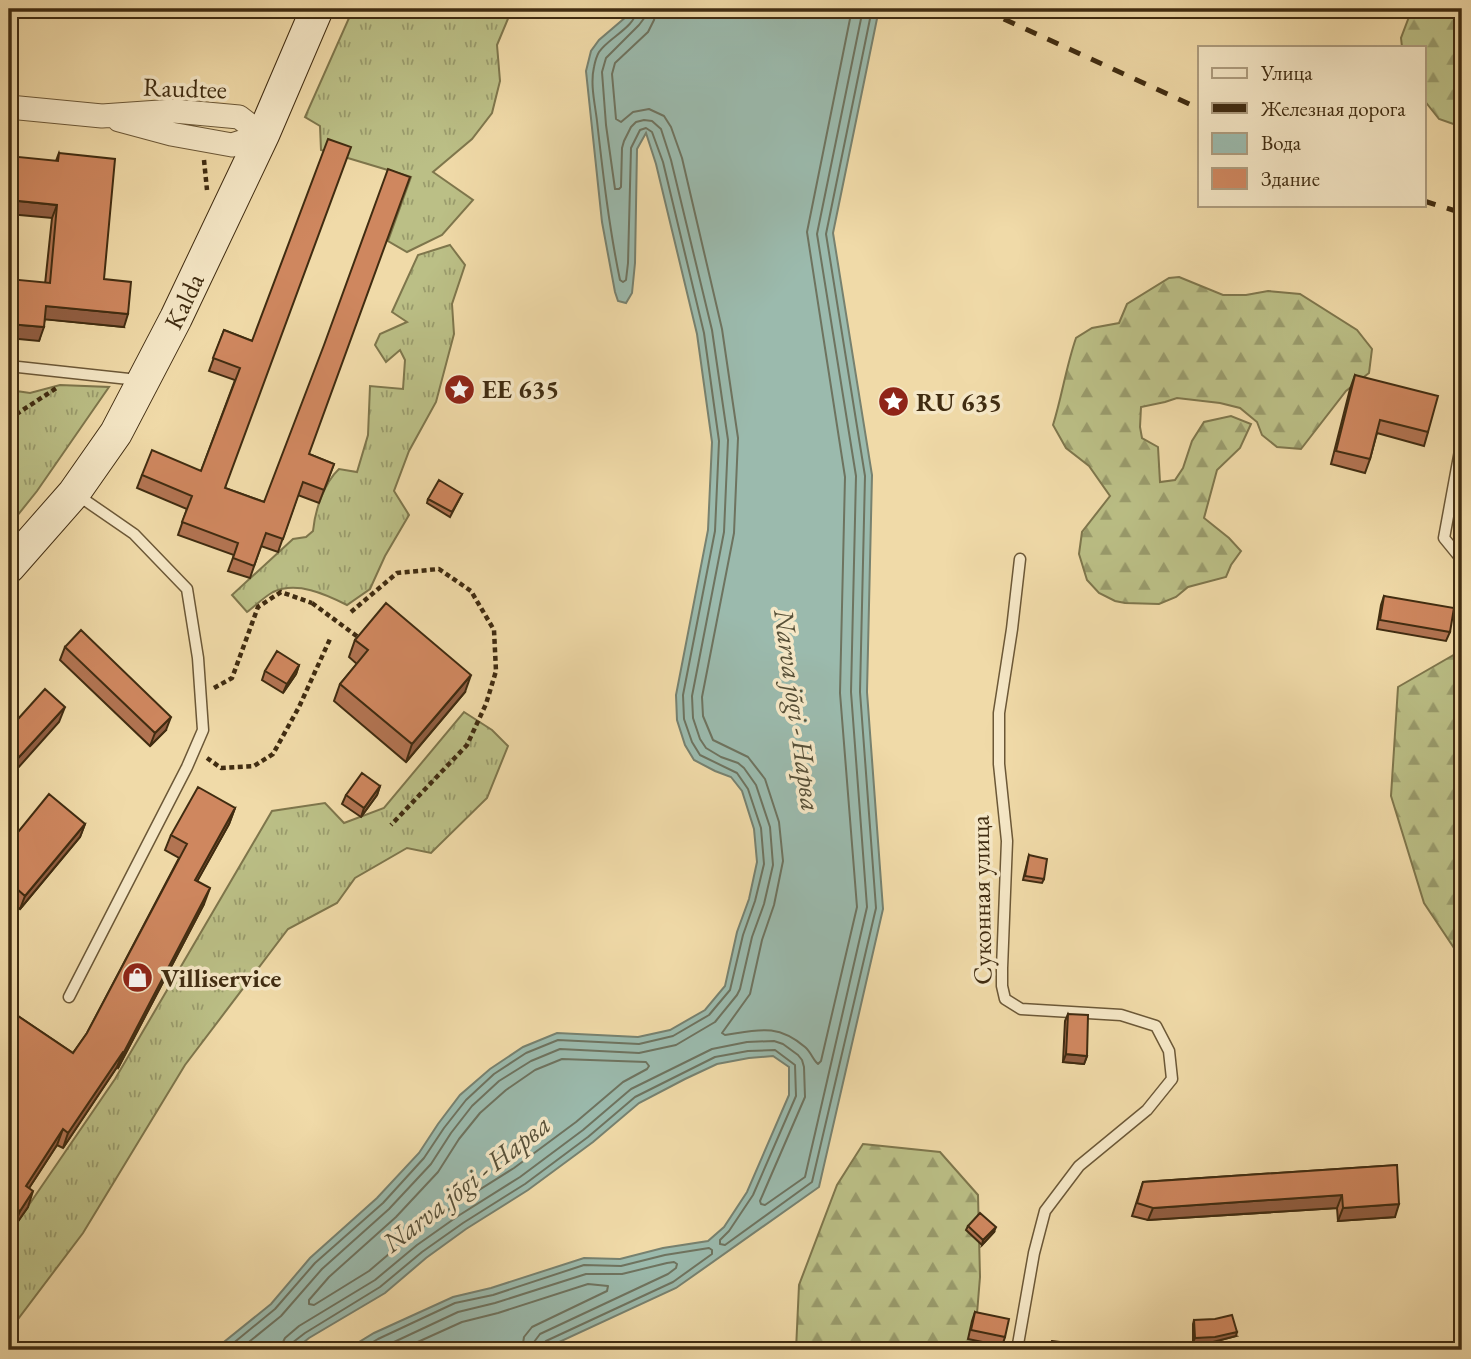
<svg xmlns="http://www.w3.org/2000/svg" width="1471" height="1359" font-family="'EB Garamond',serif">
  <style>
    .grass { fill: url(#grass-tufts); stroke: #7e764c; stroke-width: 2 }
    .forest { fill: url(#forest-firs); stroke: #7e764c; stroke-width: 2 }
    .water { fill: #9bbaad; stroke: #77816f; stroke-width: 2 }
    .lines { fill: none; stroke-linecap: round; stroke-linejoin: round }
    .shore { stroke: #6e735f; stroke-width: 2 }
    .lane-casing { stroke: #6c5837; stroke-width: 13 }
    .street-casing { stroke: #6c5837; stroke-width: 25 }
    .secondary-casing { stroke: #402c11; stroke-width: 34 }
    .path { stroke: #402c11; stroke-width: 4.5; stroke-dasharray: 5 3.5; stroke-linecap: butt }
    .lane { stroke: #f5e7c6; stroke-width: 10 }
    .street { stroke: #f5e7c6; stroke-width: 23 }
    .secondary { stroke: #f5e7c6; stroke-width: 32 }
    .rail { stroke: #402c11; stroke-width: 5; stroke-dasharray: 12 12; stroke-linecap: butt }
    .path-bridge { stroke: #402c11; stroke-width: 4.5; stroke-dasharray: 5 3.5; stroke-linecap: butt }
    .wall { fill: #b27452; stroke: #402c11; stroke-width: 2 }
    .shaded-wall { fill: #915e42; stroke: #402c11; stroke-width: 2 }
    .building { fill: #cf875f; stroke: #402c11; stroke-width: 2 }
    .labels { text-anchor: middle; stroke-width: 7; stroke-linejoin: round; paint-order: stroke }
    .street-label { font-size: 26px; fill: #402c11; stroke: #f5e7c6 }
    .poi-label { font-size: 26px; font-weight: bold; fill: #402c11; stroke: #f5e7c6; text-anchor: start }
    .water-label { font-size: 28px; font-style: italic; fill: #575038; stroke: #f5e7c6 }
  </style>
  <defs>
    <pattern id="grass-tufts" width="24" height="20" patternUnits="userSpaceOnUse" patternTransform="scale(1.75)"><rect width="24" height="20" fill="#bbbf86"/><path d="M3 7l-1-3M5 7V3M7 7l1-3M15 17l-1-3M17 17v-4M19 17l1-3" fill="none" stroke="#999b6c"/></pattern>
    <pattern id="forest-firs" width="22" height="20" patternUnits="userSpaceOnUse" patternTransform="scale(1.75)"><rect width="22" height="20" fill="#bbbf86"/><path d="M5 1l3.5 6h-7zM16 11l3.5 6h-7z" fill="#999b6c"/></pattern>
  </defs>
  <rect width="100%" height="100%" fill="#f0daa8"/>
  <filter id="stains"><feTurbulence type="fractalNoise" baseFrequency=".00286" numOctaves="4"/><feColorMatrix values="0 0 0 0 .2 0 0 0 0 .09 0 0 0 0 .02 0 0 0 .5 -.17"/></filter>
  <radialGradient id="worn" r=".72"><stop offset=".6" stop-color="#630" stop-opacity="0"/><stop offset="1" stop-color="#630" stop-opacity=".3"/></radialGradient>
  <path class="grass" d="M353,9H512L497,45L500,81L492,113L472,139L433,172L473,200L442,235L407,252L388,241L411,177L321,150L320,126L305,117Z
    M450,245L465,265L452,304L454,334L436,402L409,451L394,491L409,515L385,556L370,589L347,605C325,594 297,581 273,592C264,597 255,606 247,612L232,595L293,539L306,537L313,531C315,510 324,483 339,469L357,472L368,435L370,386L403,389L405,360L400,350L386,362L375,345L380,334L407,322L392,312L418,255Z
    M60,385L109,387L37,491L9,526V390L30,393Z
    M464,712L492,730L508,746L487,798L431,853L407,848L355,878L337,903L288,929L185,1065L83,1233L9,1331V1234L115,1079L272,811L325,803L344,823L384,808Z"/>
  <path class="forest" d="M1412,9H1462V127L1439,119L1424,100V47H1402L1401,38Z
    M1179,277L1223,295H1246L1268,291L1300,294L1357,330L1372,349L1369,373L1346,391L1301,449L1277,447L1262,435L1257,422L1240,408L1220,403L1177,398L1165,402L1141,407L1140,427L1142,438L1158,447L1160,482L1175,480L1183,468L1192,441L1204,422L1231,416L1251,424L1240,448L1217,470L1204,518L1229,538L1241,551L1231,565L1226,577L1188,587L1176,597L1159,604L1125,603L1115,601L1099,593L1087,580L1079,554L1082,532L1110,496L1089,466L1066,448L1053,425C1062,396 1066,367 1076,338L1092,328L1119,323L1127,304L1169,278Z
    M1457,653L1462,654V960L1424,903L1391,796L1398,687Z
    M863,1144L940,1152L978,1195L980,1277L974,1350H796L799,1285L837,1185Z"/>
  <path class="water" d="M632,9H879L833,233L872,475L867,692L883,909L819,1187L676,1288L542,1350H346L374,1333L453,1297L491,1288L584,1258L620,1259L663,1248L708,1241L724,1227L747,1192L789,1095V1067L773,1056L749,1058L717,1064L685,1079L639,1103L593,1142L528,1190L466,1229L426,1258L385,1293L309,1338L294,1350H214L271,1304L310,1258L377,1198L419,1153L438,1124L460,1095L490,1069L523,1047L557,1033L638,1037L670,1030L705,1010L725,986L737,932L749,899L757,862L754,829L742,791L731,777L715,771L694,760L685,745L677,720L676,695L708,530L712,442L697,334L656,164L646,133L637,149L635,263L632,293L626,303L618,301L615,292L602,222L586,71L591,51L599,40L627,16Z"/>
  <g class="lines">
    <path class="shore" d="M656,9L654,20L648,32L615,63L612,74L616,119L621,122L633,112L649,109L664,116L671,127L682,158L722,329L738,438L734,533L702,697L703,716L713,740L748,757L765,779L779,822L783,861L774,905L762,940L750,994L722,1033L725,1035C758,1030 777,1023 805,1047C811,1052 813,1060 818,1064L821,1061L857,907L840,693L845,477L807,232L852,9
      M562,1059L646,1062L649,1066L647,1069L623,1082L576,1122L514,1168L452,1207L410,1236L369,1271L314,1305L309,1304V1300L329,1277L396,1217L438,1172L459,1139L480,1113L506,1090L535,1070Z
      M225,1350L275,1309L315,1263L383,1203L424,1158L444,1128L466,1100L494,1074L526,1053L558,1040L639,1044L673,1036L709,1015L730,990L743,935L755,901L764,864L761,828L748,789L737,773L700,755L692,742L684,719L683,695L715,531L719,441L704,333L663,162L652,132L646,128L640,130L631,148L628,263L626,280L623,282L620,280C609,227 603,174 597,121C595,104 590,84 594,67C595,62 596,57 599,52C609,37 635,28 637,9
      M239,1350L281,1316L322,1269L389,1209L431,1164L451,1133L472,1106L499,1081L531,1061L560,1049L639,1053L676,1045L715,1022L737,995L740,989L752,937L764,904L773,865L770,827L756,785L744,768L738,763L721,757L706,748L700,739L693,718L692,696L724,532L728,440L712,330L671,160L661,129L652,121L644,120L636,122L631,127L624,141L622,148L621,187L619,189H615L606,125L602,72L606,58L639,25L645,17L646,9
      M281,1350L282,1344L285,1338L299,1326L375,1280L417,1245L458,1216L520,1177L583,1130L631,1089L712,1049L747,1042L774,1041L783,1044L798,1055L802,1060L804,1067L805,1097L760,1201L761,1204L765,1205L805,1177L867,907L851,692L856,476L817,234L863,9
      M290,1350L292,1343L305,1333L380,1287L422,1252L463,1223L525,1184L588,1137L635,1097L715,1057L748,1051L775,1050L795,1065L796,1096L753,1195L729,1231L720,1240V1244L725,1245L812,1182L876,908L860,692L865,476L826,234L872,9
      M359,1350L378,1339L455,1303L493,1295L584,1265L621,1266L665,1255L709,1248L712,1250V1254L673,1282L546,1341L542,1345L541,1350
      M377,1350L458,1312L495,1303L586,1274H622L667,1263L674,1262L677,1264L676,1268L668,1274L540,1334L534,1342L532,1350
      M400,1350L462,1322L498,1313L588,1284L608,1286L607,1291L532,1327L524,1337L522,1350"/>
    <defs>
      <path id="lane" d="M9,366L138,380
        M1462,440L1444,538L1462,560
        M69,997L187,767L203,730L198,658L187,589L134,534L76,494
        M1017,1350L1034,1253L1045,1211L1079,1166L1147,1110L1172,1079L1169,1051L1156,1026L1121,1015L1021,1009L1005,999L1002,986V968L1007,841L999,764V713L1012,629L1020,559"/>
      <path id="street" d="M9,107L102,116L174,111L239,117L263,135
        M119,120L171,134L232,145L263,135"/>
      <g id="secondary">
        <path id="s1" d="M9,567L74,493L116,433L176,318L263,135L317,9"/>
      </g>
    </defs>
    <use href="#lane" class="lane-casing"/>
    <use href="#street" class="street-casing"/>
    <use href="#secondary" class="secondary-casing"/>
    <path class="path" d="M204,160L207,190
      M9,419L58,387
      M351,612L397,573L439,569L471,591L494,630L496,671L486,704L467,745L391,825
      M214,688L232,678L258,607L281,592L312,603
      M207,758L221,768L254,766L273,754L299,707L330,639"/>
    <use href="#lane" class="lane"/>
    <use href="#street" class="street"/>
    <use href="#secondary" class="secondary"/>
    <path class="rail" d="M982,9L1200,109
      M1424,201L1462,213"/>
    <path class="path-bridge" d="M312,603L362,640"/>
  </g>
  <path class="wall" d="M59,153L104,279L124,327L45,319L39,341L52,218L56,161Z
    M224,330L252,341L225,488L264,502L309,454L334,464L319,503L298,495L278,552L261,546L250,578L228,571L234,555L178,535L187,509L137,488L142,475L201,471L235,380L209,371Z
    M1355,375L1428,432L1424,446L1377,433L1370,459L1365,473L1331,464L1350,389Z
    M462,494L450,517L427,503L428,499Z
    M1384,596L1450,632L1446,641L1377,629L1381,605Z
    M355,640L465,692L406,762L334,701L340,684L357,664L349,657Z
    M65,647L166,730L150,746L60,660Z
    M299,665L296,674L283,693L262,680L265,671Z
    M380,786L377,795L361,817L342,804L346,795Z
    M235,808L229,824L197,881L204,904L118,1068L117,1067L63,1148L57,1145L29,1188L28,1207L14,1227L9,1223V1010L73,1053L87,1033L179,858L165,850L171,835Z
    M85,824L80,837L20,909L9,900V843Z
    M1029,855L1044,879L1042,883L1023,880Z
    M1068,1014L1087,1056L1084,1064L1063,1062L1065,1021Z
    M1397,1165L1395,1217L1338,1221L1337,1208L1148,1220L1132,1216L1143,1182Z
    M968,1226L994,1232L982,1245L966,1230Z
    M975,1312L1005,1337L1002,1346L968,1339L972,1321Z
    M1194,1320L1236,1336L1213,1342H1193V1324Z"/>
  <path class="shaded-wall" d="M9,200L57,205L52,218L9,214Z
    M46,306L128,314L124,327L41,319Z
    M9,324L44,327L39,341L9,338Z
    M299,665L296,674L283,693L287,684Z
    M471,675L465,692L406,762L412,744Z
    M65,707L59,722L9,778V768Z
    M171,717L166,730L150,746L155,733Z
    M380,786L377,795L361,817L364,808Z
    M235,808L229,824L189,896L195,880Z
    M85,824L80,837L20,909L25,896Z
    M210,888L204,904L118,1068L124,1052Z
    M123,1052L117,1067L63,1148L68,1133Z
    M1066,1054L1087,1056L1084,1064L1063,1062Z
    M63,1129L57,1145L20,1202L26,1186Z
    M33,1191L28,1207L14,1227L20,1211Z
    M1342,1195L1337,1208L1148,1220L1153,1208Z
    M1399,1204L1395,1217L1338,1221L1343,1208Z
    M996,1227L994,1232L982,1245L983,1240Z
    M1237,1332L1236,1336L1213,1342H1193L1195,1338Z"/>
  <path class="building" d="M328,139L351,147L225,488L264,502L324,345L388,169L410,177L309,454L334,464L324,490L303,482L283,539L266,533L254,566L233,558L238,543L182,522L192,496L142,475L152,450L201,471L240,368L213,358L224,330L252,341Z
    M59,153L115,159L104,279L131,282L128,314L46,306L44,327L9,324V279L50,283L57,205L9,200V156L58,161Z
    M1355,375L1438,396L1428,432L1380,420L1370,459L1336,451Z
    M439,480L462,494L452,512L428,499Z
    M1384,596L1454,608L1450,632L1380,620Z
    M386,603L471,675L412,744L340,684L368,650L355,640Z
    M81,630L171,717L155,733L65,647Z
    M277,651L299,665L287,684L265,671Z
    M45,689L65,707L9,768V729Z
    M362,773L380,786L364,808L346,795Z
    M198,787L235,808L195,880L210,888L124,1052H123L68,1133L63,1129L26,1186L33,1191L20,1211L9,1204V1010L73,1053L87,1033L187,844L171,835Z
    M49,794L85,824L25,896L9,882V843Z
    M1029,855L1047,859L1044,879L1025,876Z
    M1068,1014L1088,1015L1087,1056L1066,1054Z
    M1397,1165L1399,1204L1343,1208L1342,1195L1153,1208L1137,1203L1143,1182Z
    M980,1213L996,1227L983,1240L968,1226Z
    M975,1312L1009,1319L1005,1337L971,1330Z
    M1232,1315L1237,1332L1215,1337L1195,1338L1194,1320L1215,1319Z
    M1052,1341L1093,1346L1092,1350H1051Z"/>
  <defs>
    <symbol id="sight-disc" viewBox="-11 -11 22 22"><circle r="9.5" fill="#8f2418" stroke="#f5e7c6"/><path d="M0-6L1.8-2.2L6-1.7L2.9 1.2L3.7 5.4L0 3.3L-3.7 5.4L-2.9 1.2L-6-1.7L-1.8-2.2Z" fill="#fff"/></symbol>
    <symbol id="shop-disc" viewBox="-11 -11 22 22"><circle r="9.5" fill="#8f2418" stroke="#f5e7c6"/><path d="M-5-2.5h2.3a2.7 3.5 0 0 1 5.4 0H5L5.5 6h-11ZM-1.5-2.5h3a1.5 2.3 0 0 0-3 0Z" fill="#fff"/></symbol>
  </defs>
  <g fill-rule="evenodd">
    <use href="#sight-disc" x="442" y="372" width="35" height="35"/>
    <use href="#sight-disc" x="876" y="384" width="35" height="35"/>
    <use href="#shop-disc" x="120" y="960" width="35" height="35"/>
  </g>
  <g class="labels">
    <g class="street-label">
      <text transform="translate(185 88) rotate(2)" y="9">Raudtee</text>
      <text dy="9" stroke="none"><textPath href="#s1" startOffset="320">Kalda</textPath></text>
      <text transform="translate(981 900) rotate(-91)" y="9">Суконная улица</text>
    </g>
    <g class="poi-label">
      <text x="482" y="398">EE 635</text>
      <text x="916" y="411">RU 635</text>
      <text x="161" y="987">Villiservice</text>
    </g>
    <g class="water-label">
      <text transform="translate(798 710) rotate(82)" y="10">Narva jõgi - Нарва</text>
      <text transform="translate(466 1183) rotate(-38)" y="10">Narva jõgi - Нарва</text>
    </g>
  </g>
  <rect width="1471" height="1359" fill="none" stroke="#f0daa8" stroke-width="35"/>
  <rect x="10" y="10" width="1450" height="1338" fill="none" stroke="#402c11" stroke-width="3.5"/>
  <rect x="18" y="18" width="1436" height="1324" fill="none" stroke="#402c11" stroke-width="2"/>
  <rect x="1198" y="46" width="228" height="161" fill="#f5e7c6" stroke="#ad9c7e" stroke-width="2"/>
  <rect x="1212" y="68" width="35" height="10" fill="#f5e7c6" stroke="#ad9c7e" stroke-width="2"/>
  <text x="1261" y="80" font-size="21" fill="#402c11">Улица</text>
  <rect x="1212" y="103" width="35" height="10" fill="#402c11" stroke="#ad9c7e" stroke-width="2"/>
  <text x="1261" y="116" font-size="21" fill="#402c11">Железная дорога</text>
  <rect x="1212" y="133" width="35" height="21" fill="#9bbaad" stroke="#ad9c7e" stroke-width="2"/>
  <text x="1261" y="150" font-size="21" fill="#402c11">Вода</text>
  <rect x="1212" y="168" width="35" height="21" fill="#cf875f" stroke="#ad9c7e" stroke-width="2"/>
  <text x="1261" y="186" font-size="21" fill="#402c11">Здание</text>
  <rect width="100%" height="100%" filter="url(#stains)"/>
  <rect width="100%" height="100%" fill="url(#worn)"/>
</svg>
